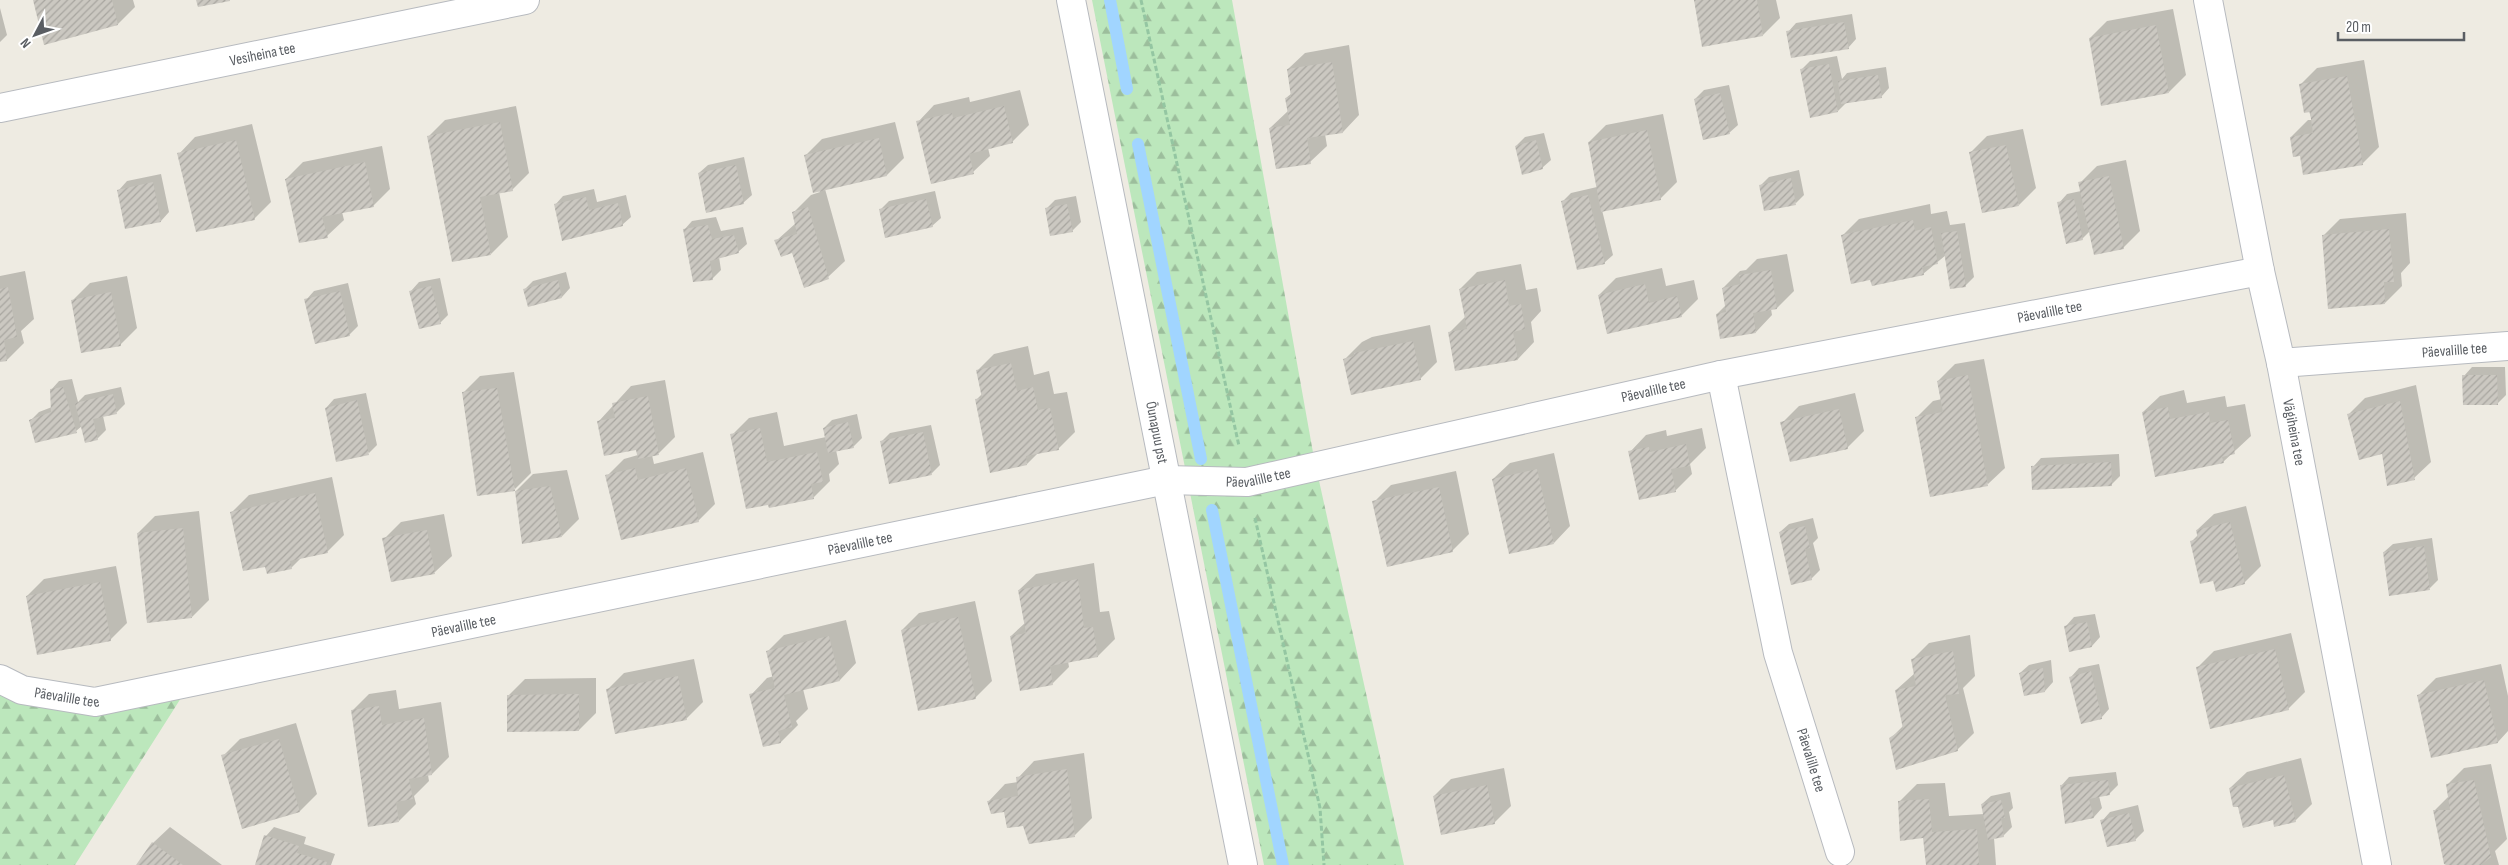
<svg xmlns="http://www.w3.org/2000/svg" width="2508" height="865" font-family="'Sofia Sans Condensed',sans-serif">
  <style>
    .forest { fill: url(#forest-firs) }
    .shadow { fill: #0003 }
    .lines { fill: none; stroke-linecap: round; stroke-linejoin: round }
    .stream { stroke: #a1d5ff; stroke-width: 12 }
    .building { fill: url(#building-hatch) }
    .minor-casing { stroke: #b7babf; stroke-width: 30 }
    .path { stroke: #94c6a2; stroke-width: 3; stroke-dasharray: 5 2.5; stroke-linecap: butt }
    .minor { stroke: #fff; stroke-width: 28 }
    .labels { text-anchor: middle; stroke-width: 4; stroke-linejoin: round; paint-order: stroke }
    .street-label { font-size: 15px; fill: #5a5e63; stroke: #fff }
  </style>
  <defs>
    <pattern id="forest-firs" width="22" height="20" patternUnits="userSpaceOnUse" patternTransform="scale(1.25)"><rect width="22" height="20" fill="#bce7bc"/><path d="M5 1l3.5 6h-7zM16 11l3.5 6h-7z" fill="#9cbe9c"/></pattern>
    <pattern id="building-hatch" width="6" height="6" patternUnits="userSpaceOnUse" patternTransform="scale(1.25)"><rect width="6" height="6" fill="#cbc8c1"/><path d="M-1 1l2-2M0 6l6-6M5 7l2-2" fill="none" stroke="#a8a6a0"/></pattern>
  </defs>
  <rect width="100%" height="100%" fill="#eeebe2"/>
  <path class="forest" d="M1092,0H1232L1314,458L1404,865H1264Z
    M0,687L181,698L75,865H0Z"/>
  <path class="shadow" d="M34,0H133L135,7L118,24Z
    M1695,0H1776L1780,18L1763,35Z
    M0,8L7,35L0,42Z
    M2173,9L2186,75L2169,92L2090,38L2107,21Z
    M1852,14L1856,39L1848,48L1788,32L1796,23Z
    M1349,45L1359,115L1343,132L1325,134L1327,146L1310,162L1270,128L1288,111L1286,98L1292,93L1288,69L1305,53Z
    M1837,56L1842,79L1847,73L1886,67L1889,88L1881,97L1846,103L1838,111L1801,70L1810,61Z
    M2364,60L2379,147L2362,164L2301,155L2291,137L2308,120H2312L2300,85L2317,68Z
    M1729,85L1738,125L1729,133L1695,99L1704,90Z
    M1020,90L1029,125L1012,142L988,148L990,156L973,172L918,122L934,105L969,97L970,102Z
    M516,106L529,173L512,190L499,192L508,237L491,254L429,136L445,120Z
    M1663,114L1677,182L1660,199L1602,210L1613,255L1604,263L1562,202L1571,193L1597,187L1589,142L1606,125Z
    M895,122L904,158L887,175L825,189L845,261L828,277L776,241L796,223L794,212L811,195L820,192L805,156L822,139Z
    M252,124L271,202L254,219L179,154L195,137Z
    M2023,129L2036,188L2019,205L1970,153L1987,136Z
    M1544,133L1551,160L1542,168L1516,146L1525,137Z
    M382,146L390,189L373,206L342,212L344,220L327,236L286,179L303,162Z
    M744,157L752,195L743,203L699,173L708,165Z
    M2126,160L2140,231L2123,248L2090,231L2082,239L2059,203L2067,194L2081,191L2080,183L2097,166Z
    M1799,170L1804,195L1796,203L1761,185L1769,177Z
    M161,174L169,212L161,221L119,190L127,181Z
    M594,189L597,202L626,195L631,217L622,225L555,205L563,196Z
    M935,191L941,218L932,226L880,210L889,201Z
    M1076,196L1081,222L1072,231L1046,209L1055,200Z
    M1930,204L1931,214L1947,211L1950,225L1965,223L1974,277L1965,286L1946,255L1923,274L1871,279L1842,236L1859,219Z
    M2406,213L2410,263L2401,273L2402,286L2385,303L2323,236L2340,219Z
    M716,217L721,231L743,227L747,244L738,252L719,257L721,270L712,279L684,230L692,221Z
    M1787,254L1794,291L1777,308L1771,309L1772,315L1756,332L1717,314L1726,305L1723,288L1740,271L1746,270L1757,259Z
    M1521,264L1526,290L1537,288L1541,311L1531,322L1534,342L1518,359L1450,332L1466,316L1460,289L1477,272Z
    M1662,268L1666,286L1694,280L1698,299L1681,316L1599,295L1616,278Z
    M25,271L34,319L21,331L24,343L7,360L0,361V276Z
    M566,272L570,288L562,297L524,290L533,281Z
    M127,276L137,328L120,345L73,300L90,283Z
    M440,278L448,315L440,323L411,291L419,282Z
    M348,283L358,326L349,335L306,300L314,291Z
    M1430,325L1437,362L1420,379L1345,359L1362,342L1372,337Z
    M1028,346L1034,375L1049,371L1054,394L1067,392L1075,432L1058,449L1038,453L1027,464L976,400L982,394L977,371L994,354Z
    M1984,359L2005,468L1988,484L1916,418L1933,401L1942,399L1938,381L1955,364Z
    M2472,367H2505L2506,395L2497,404L2464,376Z
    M514,372L531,473L515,489L463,393L480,376Z
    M72,379L78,402L85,395L121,387L125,404L117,412L103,416L106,430L97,439L82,426L76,431L30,421L39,412L52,407L51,390L59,381Z
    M665,380L675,437L659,453L652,455L654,464L703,452L715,504L698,521L607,476L624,459L638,455L637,449L599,421L631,386Z
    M2416,385L2431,462L2414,478L2348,415L2365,398Z
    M2184,390L2187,403L2225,396L2227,407L2245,404L2251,436L2223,462L2143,412L2160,396Z
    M366,393L377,445L369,453L326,408L334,399Z
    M1855,393L1864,431L1847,448L1782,423L1799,406Z
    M777,412L784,446L826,437L824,428L832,420L857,414L862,438L853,447L836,450L839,464L829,474L830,481L813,498L732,435L749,418Z
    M931,425L940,465L931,474L882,441L890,433Z
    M1702,428L1706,448L1690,464L1692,474L1675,491L1630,452L1646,435L1666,430L1667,436Z
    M1554,453L1570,526L1554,543L1493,479L1510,463Z
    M2119,454L2120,476L2112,484L2033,467L2041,458Z
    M567,470L579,519L562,536L516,491L533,474Z
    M1456,471L1469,534L1452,551L1374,502L1391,485Z
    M332,477L344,535L327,552L301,558L291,568L266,565L232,512L249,495Z
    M2246,506L2261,566L2244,583L2214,580L2191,542L2198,535L2197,530L2214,514Z
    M199,511L209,600L192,617L138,533L155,516Z
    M444,514L452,556L435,572L392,581L384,539L401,522Z
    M1813,518L1818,538L1813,543L1820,570L1811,579L1780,532L1789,524Z
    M2432,538L2438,580L2430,588L2390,595L2384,552L2393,544Z
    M1094,563L1100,612L1109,611L1115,639L1098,656L1068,661L1069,667L1052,684L1011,636L1025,623L1019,590L1036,574Z
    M116,566L127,623L110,640L27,596L44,579Z
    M975,601L992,681L975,698L902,630L919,613Z
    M2095,614L2100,637L2092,646L2066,626L2074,617Z
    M846,620L856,663L840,680L803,689L808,709L796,721L798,725L781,742L764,746L751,695L767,678L774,676L767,652L784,635Z
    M2291,633L2305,692L2288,709L2197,668L2214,651Z
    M1970,635L1975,676L1963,688L1974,733L1957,750L1891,738L1904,725L1896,690L1915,673L1912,660L1929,643Z
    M694,659L703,702L686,719L607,690L624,673Z
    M2051,660L2053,682L2045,691L2020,673L2029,665Z
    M2099,664L2109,709L2101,718L2071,677L2079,668Z
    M2501,664L2508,696V731L2498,742L2419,695L2436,678Z
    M596,678V713L579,730L508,696L525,679Z
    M396,690L399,709L441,702L449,757L432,774L428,775L429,781L414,796L416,804L399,821L352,711L369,694Z
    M296,723L317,794L300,811L223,756L240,739Z
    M1084,753L1092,818L1075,835L1024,825L989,801L1005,784L1018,782V778L1034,761Z
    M2301,758L2312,804L2295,821L2274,819L2238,805L2230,788L2247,772Z
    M2491,764L2507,839L2495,851L2499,865H2449L2434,811L2449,796L2447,785L2464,768Z
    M1504,768L1511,806L1494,823L1434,796L1451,779Z
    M2116,772L2118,785L2109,794L2099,796L2102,808L2094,817L2066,823L2061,786L2069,777Z
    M1945,783L1949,816L1984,814L1982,804L1991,796L2010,792L2013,808L2009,812L2012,827L2003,836L1994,838L1996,865H1927L1924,836L1900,801L1917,784Z
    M2138,805L2144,831L2135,840L2102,821L2110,812Z
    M170,827L222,865H137L153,843Z
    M274,827L306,837L304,844L335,854L331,865H256L266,836Z"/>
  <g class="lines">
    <path class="stream" d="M1110,0L1127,89
      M1138,144L1201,459
      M1212,510L1283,865"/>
  </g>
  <path class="building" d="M33,0H112L118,25L44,45Z
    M196,0H230V1L198,7Z
    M1694,0H1757L1763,36L1702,47Z
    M1844,22L1849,49L1791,58L1786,31Z
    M2156,25L2169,93L2101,106L2089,38Z
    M1332,62L1343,133L1307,138L1311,164L1276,169L1269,128L1290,125L1285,98L1291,97L1287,69Z
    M1829,64L1838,112L1810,118L1800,69Z
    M1878,75L1882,98L1841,104L1838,81Z
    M2347,76L2363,165L2303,175L2300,156L2293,157L2290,137L2313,133L2310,112L2304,113L2299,84Z
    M1720,93L1730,134L1703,140L1694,99Z
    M1004,106L1013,143L969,154L974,174L931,184L916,121L952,113L953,118Z
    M500,122L513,191L480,197L491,255L452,262L427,136Z
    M1647,130L1661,200L1601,212L1588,142Z
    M879,138L887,176L813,193L804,155Z
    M236,140L255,220L196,232L177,153Z
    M1536,140L1543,169L1522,175L1515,146Z
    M2006,145L2019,206L1982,213L1969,152Z
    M365,162L374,207L322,217L328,238L299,243L285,179Z
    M736,165L744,204L706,213L698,173Z
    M2109,176L2124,249L2094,255L2078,182Z
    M1791,178L1796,205L1764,211L1759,185Z
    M153,182L161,222L125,229L117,190Z
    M1588,195L1605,264L1577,270L1561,201Z
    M586,197L589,210L618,203L623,226L562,241L554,204Z
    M926,199L933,227L885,238L879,209Z
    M2074,199L2083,240L2066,244L2057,202Z
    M1067,204L1073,232L1050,236L1045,208Z
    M808,207L829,279L804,288L792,253L781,257L774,240L797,234L792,212Z
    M1913,220L1915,231L1931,227L1938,264L1922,267L1924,275L1872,286L1870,280L1851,284L1841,235Z
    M708,225L712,239L734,235L739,253L710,261L713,280L693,282L683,229Z
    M2389,229L2394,282H2384L2385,304L2328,309L2322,235Z
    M1957,231L1966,287L1950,289L1941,233Z
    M1771,270L1777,309L1753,313L1756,333L1720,339L1716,314L1726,312L1722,288L1741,284L1739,275Z
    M558,280L562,298L528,307L523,289Z
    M1505,280L1509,306L1521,304L1525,329L1513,332L1518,360L1455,371L1448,332L1467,329L1459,289Z
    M1645,284L1649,303L1677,296L1682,317L1607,334L1598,295Z
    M431,286L441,324L419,329L409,291Z
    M8,287L17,337L4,340L7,361L0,362V289Z
    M340,291L350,336L315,344L304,299Z
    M111,292L121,346L81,353L71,300Z
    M1413,341L1421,380L1351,395L1343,359L1354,356V353Z
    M1011,363L1017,391L1033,387L1038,410L1050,408L1059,450L1026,456L1027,465L990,473L975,399L982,398L976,370Z
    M1968,375L1988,486L1930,497L1915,417L1943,412L1937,381Z
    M2462,375H2497L2498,405H2463Z
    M63,387L77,433L35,443L29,420L51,412L50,389Z
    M497,388L515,491L550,486L562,537L522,544L515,491L477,496L462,392Z
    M113,394L117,414L93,419L98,440L85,443L75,403Z
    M648,396L659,455L638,459L636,450L604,456L597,421L615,418L612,403Z
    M357,400L369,455L336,462L325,408Z
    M2400,401L2415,480L2387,486L2382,454L2359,460L2347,414Z
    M2168,407L2170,419L2209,412L2210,423L2228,420L2235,454L2222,457L2224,463L2155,477L2142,412Z
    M1839,409L1848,449L1790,462L1780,422Z
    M848,422L854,448L828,453L823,428Z
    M760,428L767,462L817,452L823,482L811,484L814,499L769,508L768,505L746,509L730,434Z
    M923,432L932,475L889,484L880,441Z
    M1686,444L1690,466L1671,469L1676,492L1639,500L1628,451L1649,447L1650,452Z
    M2111,462L2112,486L2032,490L2031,466Z
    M635,468L638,480L686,468L699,522L621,540L605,475Z
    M1537,469L1554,544L1509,554L1492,479Z
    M1439,487L1453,552L1387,567L1372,501Z
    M315,493L328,553L290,561L292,569L267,574L265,567L243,571L230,512Z
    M2230,522L2245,584L2216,592L2213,581L2200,584L2190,541L2198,539L2196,530Z
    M1805,526L1810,548L1805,549L1812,580L1791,585L1779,532Z
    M183,528L192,618L147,623L137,533Z
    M427,530L435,574L391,582L382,538Z
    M2424,546L2430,590L2389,596L2383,552Z
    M1078,579L1084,628L1093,627L1098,657L1050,666L1053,685L1020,691L1010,636L1026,633L1018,590Z
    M100,582L111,641L37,655L26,596Z
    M958,617L976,699L918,711L901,630Z
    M2087,622L2092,647L2069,652L2064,626Z
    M829,636L840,681L784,695L792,727L778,731L781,743L763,747L749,694L775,688L766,651Z
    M2275,649L2289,710L2210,729L2196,667Z
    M1953,651L1959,694L1945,695L1958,751L1896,770L1889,738L1903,729L1895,690L1916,686L1911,659Z
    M2043,668L2045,692L2024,696L2019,673Z
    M2091,671L2102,719L2081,724L2069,677Z
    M678,676L687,720L615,734L606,689Z
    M2484,680L2498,743L2431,758L2417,695Z
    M579,694V731L507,732V695Z
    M379,706L382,725L424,718L432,775L409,779L413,799L396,802L399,822L368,827L351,710Z
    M279,739L300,812L242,829L221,755Z
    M1067,769L1075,837L1029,844L1023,826L1007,828L1004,812L991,814L987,801L1018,796L1016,777Z
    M2284,775L2296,822L2274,827L2273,820L2243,828L2238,807H2233L2229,788Z
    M2108,780L2110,795L2089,799L2094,818L2065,824L2060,785Z
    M2474,780L2491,857L2481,865H2446L2444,864L2433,810H2450L2446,784Z
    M1487,785L1495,824L1441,835L1433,796Z
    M1929,799L1932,832L1977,829L1979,865H1926L1923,838L1900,841L1898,801Z
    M2001,800L2005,818H2001L2004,837L1988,840L1981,804Z
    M2129,813L2136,841L2107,847L2100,820Z
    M264,835L299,846L297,853L327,862L326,865H255Z
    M152,842L183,865H136Z"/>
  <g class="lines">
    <defs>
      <g id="minor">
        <path id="s1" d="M1071,0L1243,865"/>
        <path id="s2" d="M2208,0L2260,271L2281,363L2377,865"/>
        <path id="s3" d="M0,108L525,0"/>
        <path id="s4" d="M2281,363L2508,346"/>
        <path id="s5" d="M1721,375L1778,653L1840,852"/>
        <path id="s6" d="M0,679L22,690L95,702L1166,480L1247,482L1721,375L2260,271"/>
      </g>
    </defs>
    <use href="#minor" class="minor-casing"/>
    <path class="path" d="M1141,0L1239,446
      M1255,518L1320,808L1324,865"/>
    <use href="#minor" class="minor"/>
  </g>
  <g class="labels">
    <g class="street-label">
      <text dy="5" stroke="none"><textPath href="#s3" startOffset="268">Vesiheina tee</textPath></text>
      <text dy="5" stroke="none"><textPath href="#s6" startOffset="2094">Päevalille tee</textPath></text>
      <text dy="5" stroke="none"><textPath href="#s4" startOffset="174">Päevalille tee</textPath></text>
      <text dy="5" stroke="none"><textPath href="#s6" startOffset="1690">Päevalille tee</textPath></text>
      <text dy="5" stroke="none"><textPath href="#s2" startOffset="441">Vägiheina tee</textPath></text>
      <text dy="5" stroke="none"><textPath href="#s1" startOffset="441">Õunapuu pst</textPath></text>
      <text dy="5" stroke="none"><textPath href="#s6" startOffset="1285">Päevalille tee</textPath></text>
      <text dy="5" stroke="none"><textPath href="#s6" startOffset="880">Päevalille tee</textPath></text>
      <text dy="5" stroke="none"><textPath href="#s6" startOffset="475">Päevalille tee</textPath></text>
      <text dy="5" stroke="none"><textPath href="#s6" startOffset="70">Päevalille tee</textPath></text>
      <text dy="5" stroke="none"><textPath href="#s5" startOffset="396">Päevalille tee</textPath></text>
    </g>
  </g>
  <g transform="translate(35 35) rotate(229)" stroke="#ffffff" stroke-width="4" paint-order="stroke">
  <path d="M0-4L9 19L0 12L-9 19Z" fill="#5a5e63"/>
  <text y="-8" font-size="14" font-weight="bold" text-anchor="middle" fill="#5a5e63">N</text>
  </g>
  <path d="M2338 32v8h126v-8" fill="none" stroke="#5a5e63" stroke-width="2.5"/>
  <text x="2346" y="32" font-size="15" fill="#5a5e63" stroke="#ffffff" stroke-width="4" paint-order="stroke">20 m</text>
</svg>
